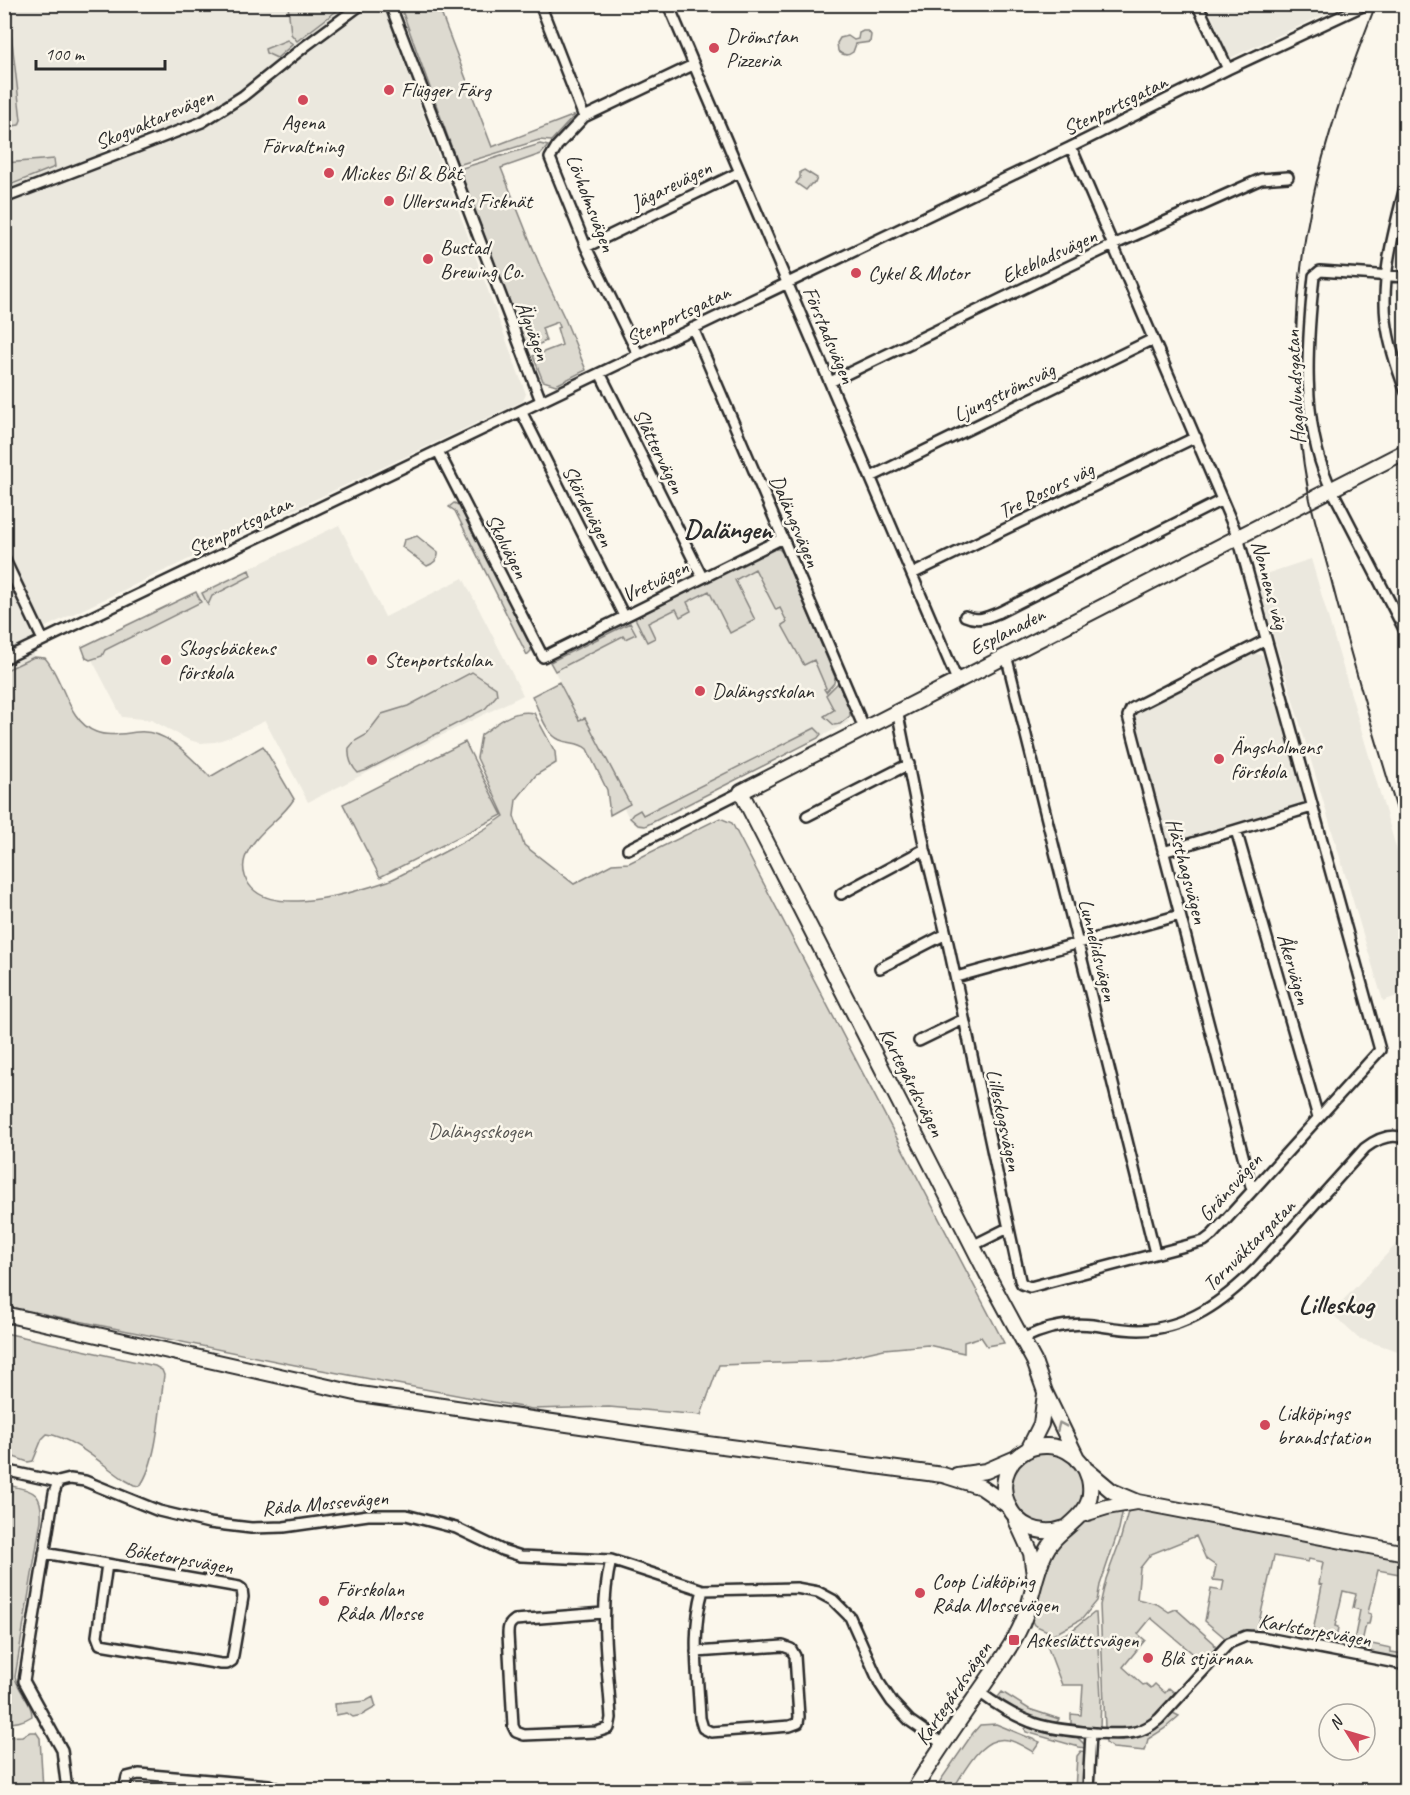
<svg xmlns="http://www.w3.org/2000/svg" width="1410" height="1795" font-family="Caveat,sans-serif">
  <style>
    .built { fill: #ebe8de }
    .green { fill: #dddad0; stroke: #84827e; stroke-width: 1.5 }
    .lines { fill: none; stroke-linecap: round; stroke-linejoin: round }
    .street-casing { stroke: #2b2b2b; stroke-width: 14 }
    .secondary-casing { stroke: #2b2b2b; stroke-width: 18 }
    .street { stroke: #fbf7ec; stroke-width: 9 }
    .secondary { stroke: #fbf7ec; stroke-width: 14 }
    .rail { stroke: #2b2b2b; stroke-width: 2 }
    .oneway { stroke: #93918c }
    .poi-dot { fill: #d1495b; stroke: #fbf7ec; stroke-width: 2 }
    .labels { text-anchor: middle; stroke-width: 5; stroke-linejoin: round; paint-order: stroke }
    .poi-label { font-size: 21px; fill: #2b2b2b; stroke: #fbf7ec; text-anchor: start }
    .street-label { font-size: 21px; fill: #2b2b2b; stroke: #fbf7ec }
    .park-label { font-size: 21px; fill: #585754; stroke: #fbf7ec }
    .district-label { font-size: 27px; font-weight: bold; fill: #2b2b2b; stroke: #fbf7ec }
  </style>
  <rect width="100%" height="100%" fill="#fbf7ec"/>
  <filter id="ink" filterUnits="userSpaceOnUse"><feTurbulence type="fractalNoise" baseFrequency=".0167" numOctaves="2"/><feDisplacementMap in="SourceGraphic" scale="12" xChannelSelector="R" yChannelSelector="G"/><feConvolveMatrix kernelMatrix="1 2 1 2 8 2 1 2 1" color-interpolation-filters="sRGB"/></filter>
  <g filter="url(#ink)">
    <path class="built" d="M4,5H383L526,394L523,401L35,632L34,657L5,671Z
      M1207,5H1345L1230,58Z
      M339,525L385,617L463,578L523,695L308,802L265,721L230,737L215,742L200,743L189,740L151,720L122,717L86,648Z
      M771,549L849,722L647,827H638L630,820L549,660Z
      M1311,559L1405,878V993L1383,1001L1256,577Z
      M1254,653L1264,656L1305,800L1300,806L1173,843L1166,838L1134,719L1138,712Z
      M1405,1235L1406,1351L1401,1352L1358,1338L1331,1313Z"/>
    <path class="green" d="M288,5H337L339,9L297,41L291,34Z
      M400,5H438L492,147L575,115L551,141L539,140L458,165Z
      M9,15L21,120L19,125L5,127L4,17Z
      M863,31H868L871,35L870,42L856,44L853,52C848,56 843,56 838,51L837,43L840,38L848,36L854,40L858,39L859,33Z
      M287,40L293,44L277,58L266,53L265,49Z
      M540,144L548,146L541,154L501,168L542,271L565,319L586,370L556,385L543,381L533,356L562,345L557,328L560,327L558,322L542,328L546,341L531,348L528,342L525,343L459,169Z
      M54,159L55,167L5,187V163Z
      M804,170L817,178L815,183L811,184L806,190L796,183L800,178V172Z
      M454,503L461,506L531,646V651L527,655L455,511L449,507Z
      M417,536L438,553C439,559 433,564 427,566L402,547L404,540Z
      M773,549H779L783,553L835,677L834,683L826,692L824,689L826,688L814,660L804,665L782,625L787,622L780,608L776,610L755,569L735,580L755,620L730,633L709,591L687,602L691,611L680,617L676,609L648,623L655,638L647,642L635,618Z
      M249,570L251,576L212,596L208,605L202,593Z
      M196,592L201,602L105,650L102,656L90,660L86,658L82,647Z
      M630,623L636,634L625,639L623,636L555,671L550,662Z
      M34,657L45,658C64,679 67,721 96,732C108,737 126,733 138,732C167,729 191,758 210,777L263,746L294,799C280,821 254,833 245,858C241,870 246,884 255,891C283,914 356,892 388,881C401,876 413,868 425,862C452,848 479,834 504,816L477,758L481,735C498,723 512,709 534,713L555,752L556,763L536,775L516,800L514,816L524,845L574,884L612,864L629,863L720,818L732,823L1004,1343L987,1346L981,1337L964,1342V1353L928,1345L884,1349L831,1361L719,1365L701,1415L609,1407L532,1409L295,1365L5,1306L4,671Z
      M472,672L496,688L497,695L485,709L367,770L358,773C351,766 348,759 349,748L355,741L366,735L382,714L408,706Z
      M559,682L579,720L585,718L630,804L610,815L607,790L587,749C579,742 570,744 560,740C545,734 539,709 532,696Z
      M838,683L850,709V716L840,724L834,725L824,716L834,710L826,695Z
      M815,728L821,734L818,738L645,826L638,825L630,818L633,814L640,810L643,815Z
      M465,742L502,815L380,877L343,804Z
      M5,1333L155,1366L162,1370L164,1375C160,1405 158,1461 140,1486L134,1485L125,1480C104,1466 73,1437 47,1434L42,1439L33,1461L28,1462L5,1454Z
      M1056,1451L1075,1462L1084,1481L1083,1502L1071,1519L1051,1527L1024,1520L1009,1497L1013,1469L1035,1452Z
      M5,1484C31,1492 43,1488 41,1520L15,1677C18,1691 32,1702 32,1716C23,1722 15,1723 4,1723Z
      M1129,1508L1405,1559V1575L1378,1570L1368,1613L1371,1614L1369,1624H1366L1362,1642L1391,1648V1652L1404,1654V1661L1352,1651L1360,1610L1353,1608L1356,1594L1343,1591L1335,1626L1338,1627L1337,1634L1329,1633L1326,1645L1311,1642L1322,1585L1319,1584L1323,1562L1309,1559L1308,1562L1274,1556L1257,1631H1245L1225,1638L1205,1621L1211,1589L1222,1591L1224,1581L1213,1580L1216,1566L1206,1559L1196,1536L1151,1554L1140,1568L1137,1599L1157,1604L1169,1612L1176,1609L1214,1643L1216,1650L1204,1663L1151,1618L1138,1634L1145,1640L1123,1667L1143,1685L1146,1684L1151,1688L1155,1684L1165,1693L1169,1688L1176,1694C1152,1720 1142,1732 1105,1728L1100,1605L1106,1579L1120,1541Z
      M1123,1509L1119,1529L1100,1585L1097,1601L1082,1619L1046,1639L1050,1632L1034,1625L1031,1619L1050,1551L1081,1523L1094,1516Z
      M1094,1613H1096L1101,1698L1100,1728L1071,1726V1714L1081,1715L1083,1685H1062L1046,1643L1071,1631Z
      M1002,1692L1029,1709L1059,1719L1056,1724C1033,1719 1017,1711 998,1697Z
      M373,1697L376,1707L362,1715L353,1717L347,1713L336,1715L335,1704L366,1701Z
      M1173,1713L1179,1716L1164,1729L1148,1739L1145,1751L1113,1748L1106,1743V1740C1136,1738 1151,1735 1173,1713Z
      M996,1724L1040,1742L1033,1752C1026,1748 1016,1741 1008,1740C981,1734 964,1773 952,1790H934L973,1733L980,1725Z
      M1027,1727L1047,1733L1076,1736L1086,1746L1085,1748L1079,1747L1026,1732L1025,1729Z
      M30,1732H36L40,1738L43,1790H5V1737L22,1736Z
      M1081,1751L1086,1752C1085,1765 1089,1787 1075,1790L1077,1756Z
      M751,1781V1790H715L714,1783Z"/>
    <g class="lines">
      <defs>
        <path id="street" d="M390,4L541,401
          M540,4L584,117
          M668,4L957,680
          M1197,4L1228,69
          M1406,183C1395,227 1381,275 1386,320C1389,345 1397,369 1406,392
          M4,198L202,122L243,96L304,47L362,4
          M586,247L740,172
          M1406,277L1320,271L1314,276C1307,341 1301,421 1328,482L1406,633
          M693,328L864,728
          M638,354L586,247L550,158L557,146L584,117L693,65
          M600,373L702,577
          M830,382L1113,245L1261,179L1288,177
          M521,411L624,616
          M438,451L543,657L783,538
          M871,477L1153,339
          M4,558L43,640
          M912,574L1196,437
          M965,616C978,622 988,617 1000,612L1222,500
          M1006,655L1155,1253
          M4,659L1071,147L1228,69L1367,4
          M897,710L925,849L946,934L1020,1280L1022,1284L1030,1287L1204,1241L1212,1235L1380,1050L1238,537L1071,147
          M807,816L909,764
          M1236,830L1318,1117
          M628,849L741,792
          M1163,852L1312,807
          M841,894L925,849
          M880,968L946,934
          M956,977L1180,915
          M919,1041L964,1019
          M1252,1190L1128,716L1131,709L1138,705L1266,640
          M972,1246L1008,1228
          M1022,1339C1044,1328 1068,1322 1093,1325C1108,1327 1123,1330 1139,1330C1187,1329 1224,1301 1257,1268L1365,1148C1377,1139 1391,1132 1406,1139
          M4,1470L58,1482L70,1479L85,1481L159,1511L209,1523L251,1528L284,1527L368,1515H406L456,1528L502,1550L521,1556L611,1560L703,1590L796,1588L818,1592L833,1600L850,1617L880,1684L892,1702L910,1721L943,1744
          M58,1482L54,1493L24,1681L62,1750L67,1790
          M44,1553L239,1587L242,1589L243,1597L232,1661L227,1664H221L100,1644L97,1636L107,1564
          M603,1613L515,1620C509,1624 508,1627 508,1634L513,1726L516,1732L524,1735L597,1732L609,1728L611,1718C608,1665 598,1612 611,1560
          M696,1652L783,1646L791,1649L795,1656L799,1717L798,1723L790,1726L711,1732L703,1728L700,1718C698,1675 691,1632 703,1590
          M979,1692C995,1704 1012,1715 1031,1722C1049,1730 1116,1737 1135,1732C1145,1730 1152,1725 1159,1719L1229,1643L1246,1636L1262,1637L1406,1665
          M124,1790L127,1777L139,1774L269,1785L280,1790
          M1088,1790L1091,1733"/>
        <path id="secondary" d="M4,1314L360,1394L670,1439L943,1475L981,1487L1007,1505
          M1028,1450L1041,1424L1045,1394
          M1078,1460L1045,1392L1034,1361L987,1274L741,792L1406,451
          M1087,1470L1112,1491L1138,1502L1406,1553
          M957,1475L986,1471L1016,1458
          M1081,1515L1107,1507L1136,1502
          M1016,1520L1031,1553L1034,1575
          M914,1790C937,1751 964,1714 990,1676C1000,1661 1011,1647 1019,1630C1032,1606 1033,1577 1045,1553C1058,1524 1098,1519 1089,1479C1086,1467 1078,1457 1067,1451C1056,1445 1039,1444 1027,1450C980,1476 1012,1547 1065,1528"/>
      </defs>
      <use href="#street" class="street-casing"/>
      <use href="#secondary" class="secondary-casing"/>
      <use href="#street" class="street"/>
      <use href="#secondary" class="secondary"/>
      <path class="rail" d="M1376,4C1350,71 1325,137 1311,207C1291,302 1291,405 1310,500C1316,526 1324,553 1331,579C1353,667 1380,753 1406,840"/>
    </g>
    <defs><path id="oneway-chevron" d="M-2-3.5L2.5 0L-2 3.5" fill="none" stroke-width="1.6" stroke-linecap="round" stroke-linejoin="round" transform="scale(1.5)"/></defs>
    <use class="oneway" href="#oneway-chevron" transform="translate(1061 1426) rotate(-114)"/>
  </g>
  <g class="poi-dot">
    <circle cx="714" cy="48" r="6"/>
    <circle cx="389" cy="90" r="6"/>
    <circle cx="303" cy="100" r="6"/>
    <circle cx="329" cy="173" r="6"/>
    <circle cx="389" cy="201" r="6"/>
    <circle cx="428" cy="259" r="6"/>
    <circle cx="856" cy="273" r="6"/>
    <circle cx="166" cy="660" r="6"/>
    <circle cx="372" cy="660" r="6"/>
    <circle cx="700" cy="691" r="6"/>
    <circle cx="1219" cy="759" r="6"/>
    <circle cx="1265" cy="1425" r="6"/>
    <circle cx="920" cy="1593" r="6"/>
    <circle cx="324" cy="1601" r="6"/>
    <rect x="1008" y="1634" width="12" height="12" rx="3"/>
    <circle cx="1148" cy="1658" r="6"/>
  </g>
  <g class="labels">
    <g class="poi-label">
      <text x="726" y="43">Drömstan<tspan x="726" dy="24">Pizzeria</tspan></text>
      <text x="401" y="97">Flügger Färg</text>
      <text x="303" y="129" text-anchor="middle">Agena<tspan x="303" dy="24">Förvaltning</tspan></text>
      <text x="341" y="180">Mickes Bil &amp; Båt</text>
      <text x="401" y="208">Ullersunds Fisknät</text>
      <text x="440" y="254">Bustad<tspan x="440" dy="24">Brewing Co.</tspan></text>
      <text x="868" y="280">Cykel &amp; Motor</text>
      <text x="178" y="655">Skogsbäckens<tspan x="178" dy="24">förskola</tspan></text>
      <text x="384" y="667">Stenportskolan</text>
      <text x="712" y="698">Dalängsskolan</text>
      <text x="1231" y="754">Ängsholmens<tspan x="1231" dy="24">förskola</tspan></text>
      <text x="1277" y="1420">Lidköpings<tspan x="1277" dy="24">brandstation</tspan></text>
      <text x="932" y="1588">Coop Lidköping<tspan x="932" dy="24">Råda Mossevägen</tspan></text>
      <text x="336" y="1596">Förskolan<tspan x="336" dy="24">Råda Mosse</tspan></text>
      <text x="1026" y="1647">Askeslättsvägen</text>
      <text x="1160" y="1665">Blå stjärnan</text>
    </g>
    <g class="street-label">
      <text transform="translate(1115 105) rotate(-26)" y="7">Stenportsgatan</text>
      <text transform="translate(154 119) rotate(-23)" y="7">Skogvaktarevägen</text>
      <text transform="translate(671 185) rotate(-26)" y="7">Jägarevägen</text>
      <text transform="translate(591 203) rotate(69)" y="7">Lövholmsvägen</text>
      <text transform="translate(1049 256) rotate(-25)" y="7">Ekebladsvägen</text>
      <text transform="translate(678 315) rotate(-26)" y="7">Stenportsgatan</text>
      <text transform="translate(533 331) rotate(69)" y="7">Älgvägen</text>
      <text transform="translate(829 335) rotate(67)" y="7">Förstadsvägen</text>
      <text transform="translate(1295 387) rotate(-93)" y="7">Hagalundsgatan</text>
      <text transform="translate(1004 392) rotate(-26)" y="7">Ljungströmsväg</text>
      <text transform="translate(659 451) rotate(64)" y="7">Slåttervägen</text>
      <text transform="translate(1046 490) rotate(-26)" y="7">Tre Rosors väg</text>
      <text transform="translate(588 506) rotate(63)" y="7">Skördevägen</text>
      <text transform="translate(795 521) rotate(67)" y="7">Dalängsvägen</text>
      <text transform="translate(240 526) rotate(-26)" y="7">Stenportsgatan</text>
      <text transform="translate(507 546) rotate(63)" y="7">Skolvägen</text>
      <text transform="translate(655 581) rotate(-26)" y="7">Vretvägen</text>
      <text transform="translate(1270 585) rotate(75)" y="7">Nonnens väg</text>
      <text transform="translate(1007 631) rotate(-27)" y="7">Esplanaden</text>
      <text transform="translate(1187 871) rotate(75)" y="7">Hästhagsvägen</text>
      <text transform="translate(1098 950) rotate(76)" y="7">Lunnelidsvägen</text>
      <text transform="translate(1294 969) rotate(74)" y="7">Åkervägen</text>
      <text transform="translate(912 1082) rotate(63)" y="7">Kartegårdsvägen</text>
      <text transform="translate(1004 1120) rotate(78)" y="7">Lilleskogsvägen</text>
      <text transform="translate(1230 1187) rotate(-48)" y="7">Gränsvägen</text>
      <text transform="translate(1249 1245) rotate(-45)" y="7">Tornväktargatan</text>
      <text transform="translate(325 1503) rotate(-5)" y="7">Råda Mossevägen</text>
      <text transform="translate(179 1558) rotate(10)" y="7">Böketorpsvägen</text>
      <text transform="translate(1315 1630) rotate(10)" y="7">Karlstorpsvägen</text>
      <text transform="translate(953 1693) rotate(-56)" y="7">Kartegårdsvägen</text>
    </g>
    <g class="park-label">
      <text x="480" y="1138">Dalängsskogen</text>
    </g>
    <g class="district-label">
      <text x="728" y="538">Dalängen</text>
      <text x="1336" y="1313">Lilleskog</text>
    </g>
  </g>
  <rect width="1410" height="1795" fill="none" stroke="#fbf7ec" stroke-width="24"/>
  <rect x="12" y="12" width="1386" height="1771" fill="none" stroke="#2b2b2b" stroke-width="2" filter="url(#ink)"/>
  <g transform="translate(1347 1732) rotate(307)"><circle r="28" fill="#fbf7ec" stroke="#a8a59f" stroke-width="1.5"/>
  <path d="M0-4.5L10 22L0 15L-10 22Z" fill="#d1495b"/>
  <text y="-9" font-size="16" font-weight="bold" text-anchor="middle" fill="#2b2b2b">N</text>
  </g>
  <path d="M36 60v9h129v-9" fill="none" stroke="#2b2b2b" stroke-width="3"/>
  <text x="45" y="60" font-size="18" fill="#2b2b2b" stroke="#fbf7ec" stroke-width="4.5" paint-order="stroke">100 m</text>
</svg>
